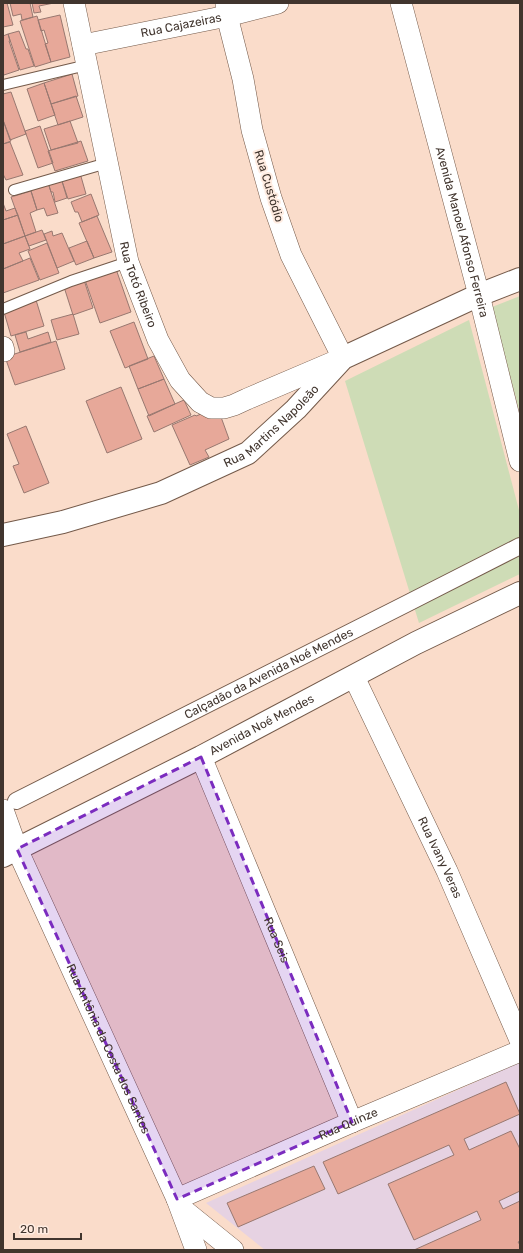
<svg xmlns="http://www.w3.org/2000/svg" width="523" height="1253" font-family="Rubik,sans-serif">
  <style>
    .education { fill: #e6d2e2 }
    .green { fill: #cedcb6 }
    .building { fill: #e7a899; stroke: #987870 }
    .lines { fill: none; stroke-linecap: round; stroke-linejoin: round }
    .service-casing { stroke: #745a4a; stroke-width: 12 }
    .pedestrian-casing { stroke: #745a4a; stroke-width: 18 }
    .minor-casing { stroke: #745a4a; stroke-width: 22 }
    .secondary-casing { stroke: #745a4a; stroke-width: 24 }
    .service { stroke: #fff; stroke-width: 10 }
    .pedestrian { stroke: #fff; stroke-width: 16 }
    .minor { stroke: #fff; stroke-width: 21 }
    .secondary { stroke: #fff; stroke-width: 22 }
    .marked { fill: #7b2cbf; fill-opacity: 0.2; stroke: #7b2cbf; stroke-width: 3; stroke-dasharray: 8 5; stroke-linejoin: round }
    .labels { text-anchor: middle; stroke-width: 4; stroke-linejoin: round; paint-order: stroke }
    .street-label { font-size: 12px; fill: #41352e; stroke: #ffece1 }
  </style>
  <rect width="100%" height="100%" fill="#fadcca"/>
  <path class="education" d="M520,1062V1250H265L206,1203Z"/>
  <path class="green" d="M520,296V414L492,307Z
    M469,320L520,514V574L419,623L345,381Z"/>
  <path class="building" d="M3,3H7L13,25L3,27Z
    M10,3H30L33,17L22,20L21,14L13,16Z
    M32,3H54L39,6L41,12L34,13Z
    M60,15L70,57L51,62L45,44L48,43L44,30L41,31L38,20Z
    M37,16L51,62L35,67L20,21Z
    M19,31L26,49H28L34,66L20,70L8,34Z
    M8,34L10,41H9L19,70L4,75L3,72V36Z
    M72,74L78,96L51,104L44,83Z
    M44,83L55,115L38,121L27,89Z
    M11,92L26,134L10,140L3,120V94Z
    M76,96L83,117L58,125L51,104Z
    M3,120L11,141L3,144Z
    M70,121L78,143L51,150L44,129Z
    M40,126L53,163L38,168L25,131Z
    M81,141L88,161L55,171L48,151Z
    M10,142L23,175L6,180L3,174V144Z
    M80,173L86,194L68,199L61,178Z
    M61,178L67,198L55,202L53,192H51L48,182Z
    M48,183L58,213L47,216L44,208L37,210L30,188Z
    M31,191L37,210L30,213L36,232L25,236L11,197Z
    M91,194L99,215L82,222L78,212H75L71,202Z
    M3,203L6,211L15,208L18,215L3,220Z
    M18,215L25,236L3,244V220Z
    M97,216L112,252L94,258L79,223Z
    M42,230L46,240L29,246L25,236Z
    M52,231L53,236L62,233L74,261L57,268L44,234Z
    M25,236L30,249L19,253L23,261L3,269V244Z
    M87,241L94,258L76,265L69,248Z
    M47,243L59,273L40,280L28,251Z
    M30,258L39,280L3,293V269Z
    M116,269L131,312L100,323L85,280Z
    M84,280L93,308L73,315L64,287Z
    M36,300L44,326L11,336L4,312Z
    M73,314L79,334L57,340L51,320Z
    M134,322L148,359L125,368L110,331Z
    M26,332L28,339L48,332L51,342L20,352L15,335Z
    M56,341L65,369L15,385L5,357Z
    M154,356L164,379L138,389L129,366Z
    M164,379L175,404L149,416L138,389Z
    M121,387L142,439L107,453L86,401Z
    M184,400L191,415L154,432L147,416Z
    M206,412L221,417L229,439L205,450L209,457L190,465L172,425L195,415L196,416Z
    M26,426L49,483L24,493L13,466L19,464L7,434Z
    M506,1082L520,1114L464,1139L469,1150L511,1131L520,1149V1191L499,1201L503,1209L520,1201V1241L518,1242L520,1245V1250H414L481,1220L477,1211L414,1240L388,1184L454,1155L449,1145L338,1194L323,1162Z
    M314,1166L325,1189L238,1227L227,1203Z"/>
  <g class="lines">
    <defs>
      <path id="service" d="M3,85L87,65
        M14,190L107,163
        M3,309L71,281L128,262"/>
      <g id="pedestrian">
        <path id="s1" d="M16,801L406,604L520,546"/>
      </g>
      <g id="minor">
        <path id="s2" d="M74,3L128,262L158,340L180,380L200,402L211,408H224L234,405L247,399L343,358L291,255L271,198L252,130L243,79L227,16L226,3"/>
        <path id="s3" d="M401,3L479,295L520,461"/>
        <path id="s4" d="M83,45L227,16L278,3"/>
        <path d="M3,347L4,351"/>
        <path id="s5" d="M354,677L447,871L520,1040"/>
        <path id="s6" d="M201,757L352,1122"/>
        <path id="s7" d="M3,810L17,849L177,1199L196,1250"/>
        <path id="s8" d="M177,1199L352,1122L520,1051"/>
        <path d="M181,1208L233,1250"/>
      </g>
      <g id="secondary">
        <path id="s9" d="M3,535L63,522L161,493L248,453L296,409L343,358L479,295L520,279"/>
        <path id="s10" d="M3,856L201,757L416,643L520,593"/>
      </g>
    </defs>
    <use href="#service" class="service-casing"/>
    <use href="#pedestrian" class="pedestrian-casing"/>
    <use href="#minor" class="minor-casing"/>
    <use href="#secondary" class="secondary-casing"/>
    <use href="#service" class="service"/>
    <use href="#pedestrian" class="pedestrian"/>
    <use href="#minor" class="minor"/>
    <use href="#secondary" class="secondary"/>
  </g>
  <path class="marked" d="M201,757L352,1122L177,1199L17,849Z"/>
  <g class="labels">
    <g class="street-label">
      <text dy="4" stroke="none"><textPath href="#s4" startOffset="100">Rua Cajazeiras</textPath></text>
      <text transform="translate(269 186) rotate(73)" y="4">Rua Custódio</text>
      <text dy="4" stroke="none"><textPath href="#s3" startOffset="237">Avenida Manoel Afonso Ferreira</textPath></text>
      <text dy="4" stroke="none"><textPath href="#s2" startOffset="289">Rua Totó Ribeiro</textPath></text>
      <text dy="4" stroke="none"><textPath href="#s9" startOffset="294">Rua Martins Napoleão</textPath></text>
      <text dy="4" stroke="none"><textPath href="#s1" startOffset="283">Calçadão da Avenida Noé Mendes</textPath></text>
      <text dy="4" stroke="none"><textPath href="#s10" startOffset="290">Avenida Noé Mendes</textPath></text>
      <text dy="4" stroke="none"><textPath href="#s5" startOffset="200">Rua Ivany Veras</textPath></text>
      <text dy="4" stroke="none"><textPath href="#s6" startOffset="198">Rua Seis</textPath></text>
      <text dy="4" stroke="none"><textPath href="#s7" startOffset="261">Rua Antônia da Costa dos Santos</textPath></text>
      <text dy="4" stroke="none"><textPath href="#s8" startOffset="187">Rua Quinze</textPath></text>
    </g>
  </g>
  <rect width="523" height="1253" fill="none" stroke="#41352e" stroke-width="8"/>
  <path d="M14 1233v6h67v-6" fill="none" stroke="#41352e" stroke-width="2"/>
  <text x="20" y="1233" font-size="12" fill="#41352e" stroke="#ffece1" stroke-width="3" paint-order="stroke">20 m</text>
</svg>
